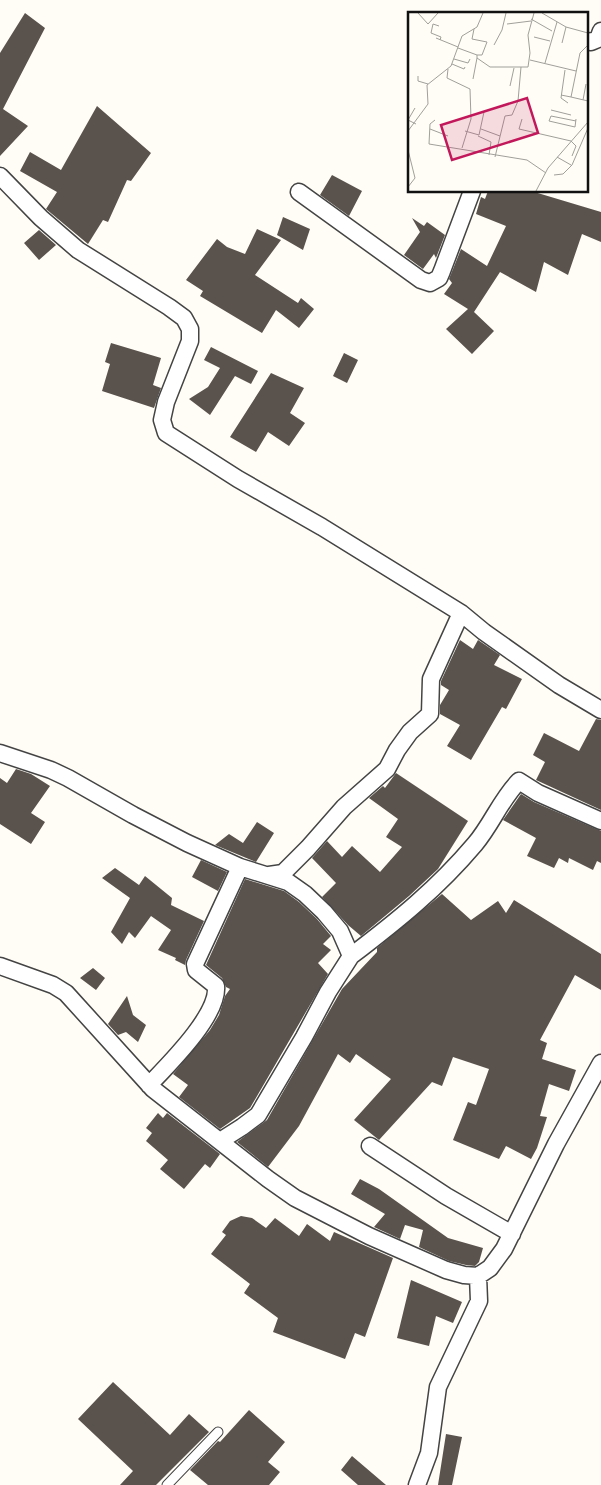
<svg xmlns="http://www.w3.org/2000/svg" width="601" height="1485" font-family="Bitter,serif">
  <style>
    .building { fill: #5a524d }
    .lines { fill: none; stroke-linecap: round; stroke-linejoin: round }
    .service-casing { stroke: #444; stroke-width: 11 }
    .minor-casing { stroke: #444; stroke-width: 19 }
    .service { stroke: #fff; stroke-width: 9 }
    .minor { stroke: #fff; stroke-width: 16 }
    .inset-road { fill: none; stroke: #a09f9a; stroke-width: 1 }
    .view { fill: #c2185b; fill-opacity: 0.15; stroke: #c2185b; stroke-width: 2.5 }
    .inset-edge { fill: none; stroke: #111; stroke-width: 2.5 }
  </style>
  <rect width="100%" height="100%" fill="#fffdf5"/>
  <path class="building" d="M25,13L45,28L3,109L28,126L0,156V53Z
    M97,106L151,153L131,181L127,180L108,222L103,220L88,244L46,209L57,192L20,171L30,152L61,170Z
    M332,175L362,191L349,216L320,195Z
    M488,191H531L601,212V242L582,234L568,275L544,262L536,292L500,272L474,312L494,331L472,354L446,329L468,309L444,294L452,283L449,279L461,249L487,266L506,226L476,214L481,197L485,199Z
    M283,217L310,229L303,250L277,235Z
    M412,218L424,226L427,222L445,235L436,258L434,254L423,269L404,255L420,232Z
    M257,229L281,240L255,275L298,303L301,298L314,309L299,328L276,310L262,333L200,296L203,291L186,280L217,239L227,247L245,254Z
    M39,230L56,245L39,260L24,243Z
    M111,343L161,358L153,385L161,388L154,408L102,391L110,364L105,362Z
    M211,347L258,371L251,384L235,376L210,415L189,399L208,387L220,368L204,360Z
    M344,353L358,360L347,383L333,376Z
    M271,373L304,388L290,413L305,423L289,446L268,432L256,452L230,437Z
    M460,640L473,649L478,640L500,655L494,665L522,679L506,709L502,707L471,760L447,746L460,725L440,714V705L449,690L441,685V681Z
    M596,719L601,720V810L536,780L545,762L533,755L544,733L579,751Z
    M16,769L31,774L50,786L31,813L45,822L31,844L0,824V778L7,783Z
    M396,773L468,821L438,869L409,896L361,936L348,925L322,897L336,883L312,858L327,841L342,857L352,846L380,872L402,847L386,837L398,819L369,798L383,786L385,788Z
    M521,794L534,802L601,831V863L597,861L593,870L569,858L568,863L559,858L554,868L527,856L536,838L503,820Z
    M257,822L274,833L256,862L215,845L229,834L243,843Z
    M201,860L227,872L218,891L192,877Z
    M115,868L139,885L145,876L172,898L171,905L204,921L186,960L185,965L175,960L176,958L158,950L171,930L151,916L135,938L129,932L122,944L111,932L130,898L102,878Z
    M245,879L284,891L299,902L317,919L331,936L323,944L331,950L318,963L328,974L250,1108L220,1129L179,1097L188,1085L173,1074L210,1030L219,1015L225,996L230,989L226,987L222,978L206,965Z
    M442,894L471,920L498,901L506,913L514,900L601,954V990L575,975L540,1040L547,1043L542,1059L576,1070L569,1091L549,1084L540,1116L547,1117L537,1148L531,1159L506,1146L499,1159L453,1140L468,1102L476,1105L489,1069L453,1057L442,1086L432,1082L379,1140L354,1120L391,1079L356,1054L350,1063L338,1054L299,1126L268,1167L237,1142L267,1120L342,989L377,952V948Z
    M93,968L105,978L96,990L80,978Z
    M127,996L133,1015L146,1025L138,1042L126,1032L118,1035L108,1024Z
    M158,1113L163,1118L167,1113L220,1154L210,1168L205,1164L184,1189L160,1169L168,1160L146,1141L152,1133L146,1128Z
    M360,1179L379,1189L448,1238L483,1248L479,1262L475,1266L466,1265L449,1261L419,1247L423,1230L405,1225L400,1239L374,1227L385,1214L351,1194Z
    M241,1216L252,1218L266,1228L275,1218L299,1236L307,1224L330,1241L334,1232L393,1258L365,1337L355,1333L345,1359L273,1332L278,1318L244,1293L250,1284L211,1254L226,1235L222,1232L230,1221Z
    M411,1280L462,1302L453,1323L436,1316L429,1346L397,1338Z
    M113,1382L170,1435L189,1414L209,1432L156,1485H120L133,1471L78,1419Z
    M249,1410L285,1442L268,1462L280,1472L269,1485H208L190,1470L218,1441L220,1442Z
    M446,1434L462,1437L452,1485H438Z
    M352,1456L386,1485H358L341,1470Z"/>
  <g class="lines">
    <defs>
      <path id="service" d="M167,1485L218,1432"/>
      <path id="minor" d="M587,41L591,42L598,39L601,31
        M0,176L41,218L78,250L169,307L184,318L190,329V341L166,402L162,420L166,433L238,479L322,527L461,613L484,632L559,685L601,710
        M299,192L421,280L430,283L439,278L442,271L472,191
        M0,753L51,770L68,778L133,815L187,843L240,867L288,882L305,894L324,912L340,931L351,956L328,992L304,1037L258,1115L242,1127L220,1141
        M269,875L283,873L308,848L344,807L387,769L397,750L410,732L430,714L431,679L461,613
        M351,956C397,921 437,889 475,844C492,824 501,799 519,781L538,793L601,821
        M0,966L53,985L66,993L153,1089L268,1179L295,1198L369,1236L446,1270L464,1275L478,1276L490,1268L504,1249L556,1144L601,1063
        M149,1085C169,1064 219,1015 216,986L196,970L195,964L240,867
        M370,1146L446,1196L512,1234
        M417,1485L429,1453L438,1387L479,1301L478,1276"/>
    </defs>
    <use href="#service" class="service-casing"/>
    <use href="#minor" class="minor-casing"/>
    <use href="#service" class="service"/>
    <use href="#minor" class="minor"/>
  </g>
  <g transform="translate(408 12)">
    <rect width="180" height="180" fill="#fffdf5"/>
    <path class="inset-road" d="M10,1L20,12L30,1M134,1L158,15L180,21M123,7L144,19M99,12L123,9M31,14L25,12L23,21L33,25L32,28M66,17L64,27L79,30L74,43H69V46L82,55H120L122,41L120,23L126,1M126,25L142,29M28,26L50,35M154,31L158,15M86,33L94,18L98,1M50,36L69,43M46,47L60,51L62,47M122,48L168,59M137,51L149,10M44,52L56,57L57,55M40,57L39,66L62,77L63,107L54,136M157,58L153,86L160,91M10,64V69L20,72M65,67L69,46M102,74L106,56M153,83L163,85L172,41L180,33M163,85L180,89M175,88L178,72M7,96L0,108L8,112M143,98L163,103M114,107L111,117L163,129L168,134L164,144M27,108L22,112L21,132L119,148L138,161M168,109L143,104L141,109L167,115L168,107M22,117L40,124M73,117L92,124M0,119L20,92L19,73L43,54L54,24L69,15L75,1M57,119L71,123L76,100M70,124L83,130L81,143M0,138L7,166L0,175M87,145L97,104L104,103L110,89L113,55M149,145L163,153M146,163L155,162L164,153L180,116M128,179L140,156L180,110"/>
    <path class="view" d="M119,86L130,121L44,148L33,113Z"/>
    <rect width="180" height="180" class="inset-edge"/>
  </g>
</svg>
